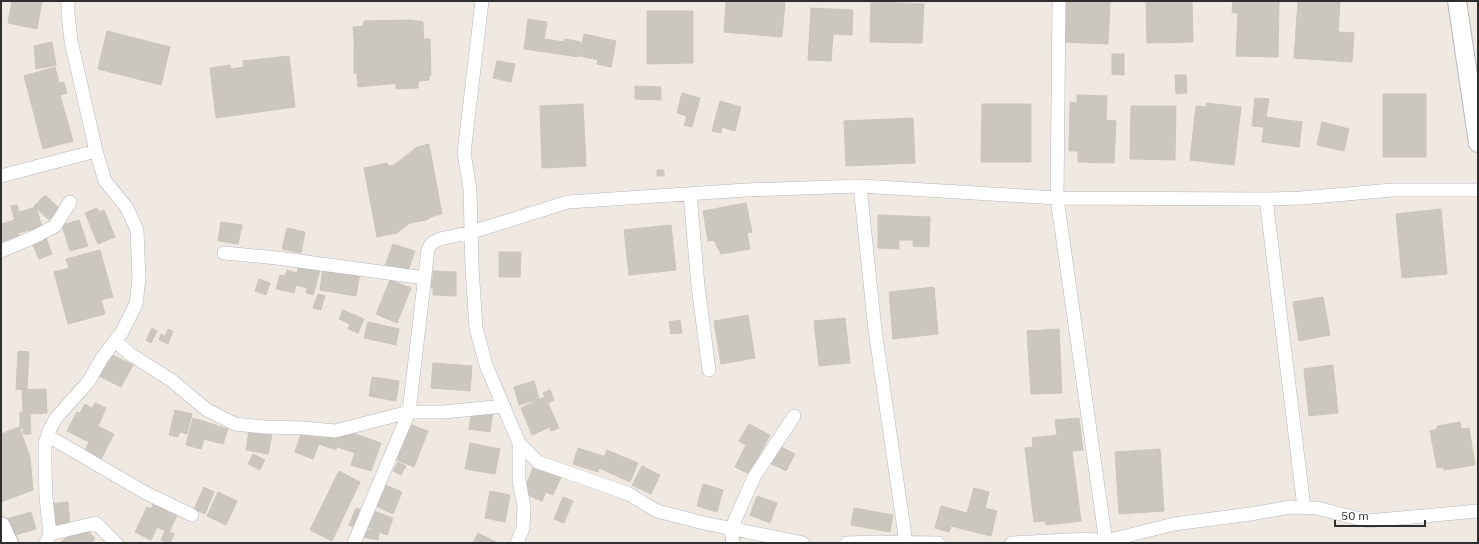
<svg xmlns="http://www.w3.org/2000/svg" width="1479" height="544" font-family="'IBM Plex Sans',sans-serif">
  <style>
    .building { fill: #cbc7bf; stroke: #cbc5ba }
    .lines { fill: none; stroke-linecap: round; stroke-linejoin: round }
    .street-casing { stroke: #b4b7c1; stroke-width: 14 }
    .secondary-casing { stroke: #b4b7c1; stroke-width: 20 }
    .street { stroke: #fff; stroke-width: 13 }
    .secondary { stroke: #fff; stroke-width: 18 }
  </style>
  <rect width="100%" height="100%" fill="#efe9e1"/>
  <path class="building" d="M12,1H42L37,29L8,23Z
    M726,1L785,2L782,37L724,32Z
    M1066,1H1110L1108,44L1064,42Z
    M1146,1H1192L1193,42L1147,43Z
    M1233,1H1279L1278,57L1236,56L1238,13H1232Z
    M1298,1H1340L1338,32L1354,33L1352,62L1294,58Z
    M871,2L924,4L922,43L870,42Z
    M811,8L853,10L852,35L833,34L831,61L808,60Z
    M647,11H693V63L647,64Z
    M528,19L547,22L544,39L565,42V39L581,42L579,57L524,49Z
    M411,20L423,22L424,49L430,53L429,80L358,87L353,27L363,26L364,21Z
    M107,31L170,47L161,85L98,69Z
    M414,31V39H430L431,75L418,76V88L396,89V83H388V78L367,79L364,73H354V45L367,44V35H380V39L399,38L398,32Z
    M584,34L616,41L611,67L597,64L598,60L580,56Z
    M52,42L56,65L36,69L34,46Z
    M1112,54H1124V75L1112,74Z
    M289,56L295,107L216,118L210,68L230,65L231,69L244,67L243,61Z
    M497,61L515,64L511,82L493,78Z
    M55,67L59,83L64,82L67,93L60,95L73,141L43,149L24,76Z
    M1175,75H1186L1187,93L1176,94Z
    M635,86L661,87V100L635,99Z
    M682,93L700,98L692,127L684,125L687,116L677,113Z
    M1383,94H1426V157H1383Z
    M1077,95L1107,96L1106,120L1116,121L1114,163L1078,162V151H1069L1070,102L1077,103Z
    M1255,98L1269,99L1266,117L1302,122L1299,147L1262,142L1264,127L1252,126Z
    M720,101L741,107L735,131L722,127L721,133L712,131Z
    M1207,103L1241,107L1234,165L1190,160L1196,106L1206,107Z
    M583,104L586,166L542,168L540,106Z
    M982,104H1031V162H981Z
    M1131,106H1176L1175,160L1130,159Z
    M913,118L915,163L846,166L844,121Z
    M1322,122L1349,129L1344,151L1317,145Z
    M429,144L442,214L433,216L426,220L410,223L397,233L377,237L364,168L387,163L389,166L394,165L417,147Z
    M657,170H664V176H657Z
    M45,195L60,209L49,220L34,206Z
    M746,203L752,232L747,233L750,249L721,254L714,240L708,241L703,211Z
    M17,205L19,212L36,207L42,227L18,233L11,206Z
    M97,208L99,212L104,210L115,237L98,244L85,213Z
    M1441,209L1447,274L1402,278L1396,214Z
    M878,215L930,217L929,247L913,246V240H899V249L878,248Z
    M14,220L19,236L1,242V221L2,224Z
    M79,220L88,246L70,251L62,225Z
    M221,222L242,225L238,244L218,241Z
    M671,225L676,270L629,275L624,230Z
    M287,228L305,232L301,253L282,249Z
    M44,232L52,254L39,259L30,238Z
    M393,244L415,251L407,274L385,266Z
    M100,250L113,297L101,300L105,314L68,324L54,272L69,268L66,259Z
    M499,252H521L520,277H499Z
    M299,264L320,270L313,295L306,293L307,288L296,285L294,293L276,289L280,275L285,276L287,270L297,273Z
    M323,267L360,273L356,296L320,290Z
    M433,271L456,272V296L433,295V287H429V278H433Z
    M259,279L270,283L266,295L255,291Z
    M390,280L411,288L397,323L376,314Z
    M934,287L938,334L893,339L889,292Z
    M318,294L325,296L321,310L313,308Z
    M1323,297L1330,335L1299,341L1293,302Z
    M343,310L364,319L358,333L348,329L350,324L339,319Z
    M748,315L755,358L721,364L714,321Z
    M845,318L850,363L819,366L814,321Z
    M680,320L682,333L671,334L669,322Z
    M368,322L399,329L396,345L364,338Z
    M152,328L157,331L151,343L146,340Z
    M168,329L173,331L168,344L159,340L161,334L165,336Z
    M1059,329L1062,393L1031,394L1027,331Z
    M18,351L29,352L27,390L16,389Z
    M110,354L133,365L121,387L99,376Z
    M433,363L472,366L470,391L431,388Z
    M1333,365L1338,413L1309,416L1304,369Z
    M372,377L399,381L396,401L369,396Z
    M534,381L539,399L519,405L514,387Z
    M46,389L47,413L30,414L31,434H23V428L20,429V412H23L22,390Z
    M550,390L554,400L548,403L559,428L551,431L550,427L532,435L521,408L545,397L543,393Z
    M95,403L106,408L98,426L114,434L101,459L85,451L89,442L67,431L77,412L80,413L85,404L92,408Z
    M472,408L493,410L490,432L469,429Z
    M175,410L192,414L187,434L180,432L178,437L169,435Z
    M193,418L228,429L223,444L204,439L201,449L186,445Z
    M1079,418L1083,450L1072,451L1081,521L1046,525L1045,521L1034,522L1025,448L1033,447L1032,438L1057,435L1055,420Z
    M404,422L428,431L414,467L390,457Z
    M1460,422L1461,429L1469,428L1475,465L1444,470L1443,467L1437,468L1430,431L1437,429V426Z
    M749,424L770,435L749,474L735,467L746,445L739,441Z
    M19,427L30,457L33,490L1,502V434Z
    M303,428L342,433L336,450L319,444L313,459L295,452Z
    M344,430L381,443L371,471L351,465L355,453L338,447Z
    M249,431L272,435L268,454L246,450Z
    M470,443L500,449L495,474L465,469Z
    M779,446L795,454L786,471L770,463Z
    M578,448L603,456L598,472L573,464Z
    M1160,449L1164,511L1119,514L1115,452Z
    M607,450L638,463L630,482L599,468Z
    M253,454L265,460L260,470L248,464Z
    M398,462L406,466L401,475L393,471Z
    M535,463L562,475L553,495L546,492L542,501L523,493Z
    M642,466L660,475L651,494L632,485Z
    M339,471L360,482L332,541L310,530Z
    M383,484L402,492L393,514L374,505Z
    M703,484L723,490L717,512L697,506Z
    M204,487L214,492L205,514L194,509Z
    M974,488L989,492L985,508L997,511L991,536L951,526L949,532L935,528L941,506L967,513Z
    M490,491L510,495L505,522L485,518Z
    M218,492L237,501L226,525L207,516Z
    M757,496L777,503L770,523L750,515Z
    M563,497L573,501L564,523L554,519Z
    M68,502L70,525L52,527L49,504Z
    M154,502L178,513L169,532L174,534L170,543L161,540L165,531L157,527L151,540L135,532L147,507L151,509Z
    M356,508L366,512L359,529L349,525Z
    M854,508L893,515L890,532L851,525Z
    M371,510L393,518L387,535L364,526Z
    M31,512L36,529L12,536L7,519Z
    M87,529L95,539L91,543H60L76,530Z
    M365,529L379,532L378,540L363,537Z
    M478,533L498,543H473Z"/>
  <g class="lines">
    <defs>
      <path id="street" d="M482,1L464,153L470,189L472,267L476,328L486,365L519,443L538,462L629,494L657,511L704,523L803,543
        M1059,1L1057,198L1106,543
        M1,176L96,151
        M860,186L875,330L906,543
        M690,194L698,286L709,370
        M1266,199L1304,507
        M1,251L34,237L55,226L70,202
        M224,253L277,258L425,278
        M115,341L130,354L171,380L207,410L235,424L264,427L303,428L335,431L409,412H444L504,406
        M48,436L146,493L192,515
        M50,534L46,498L45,466V444L49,431L56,418L89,381L102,358L122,332L136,304L139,279L137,230L127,208L105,181L96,151L71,41L68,14V1
        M46,543L50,534L96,523L116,543
        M354,543L409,412L428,249L432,243L440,239L472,232L568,202L746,190L860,186L1057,198L1266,199L1301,198L1392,190H1478
        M517,543L523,528L524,507L519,480V443
        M733,543L731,529L754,477L794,416
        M847,543L877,542L938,543
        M1012,543L1087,539L1106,541L1174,524L1250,514L1291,507L1317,508L1368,521L1478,511"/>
      <path id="secondary" d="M1457,1L1478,143
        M1,526L9,543"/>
    </defs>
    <use href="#street" class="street-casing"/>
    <use href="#secondary" class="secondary-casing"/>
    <use href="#street" class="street"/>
    <use href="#secondary" class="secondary"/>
  </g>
  <rect width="1479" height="544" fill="none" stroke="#2e2e2e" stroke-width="4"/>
  <path d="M1335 520v6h90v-6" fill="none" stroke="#2e2e2e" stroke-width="2"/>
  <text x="1341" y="520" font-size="12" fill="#2e2e2e" stroke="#ffffff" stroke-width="3" paint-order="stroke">50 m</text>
</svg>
